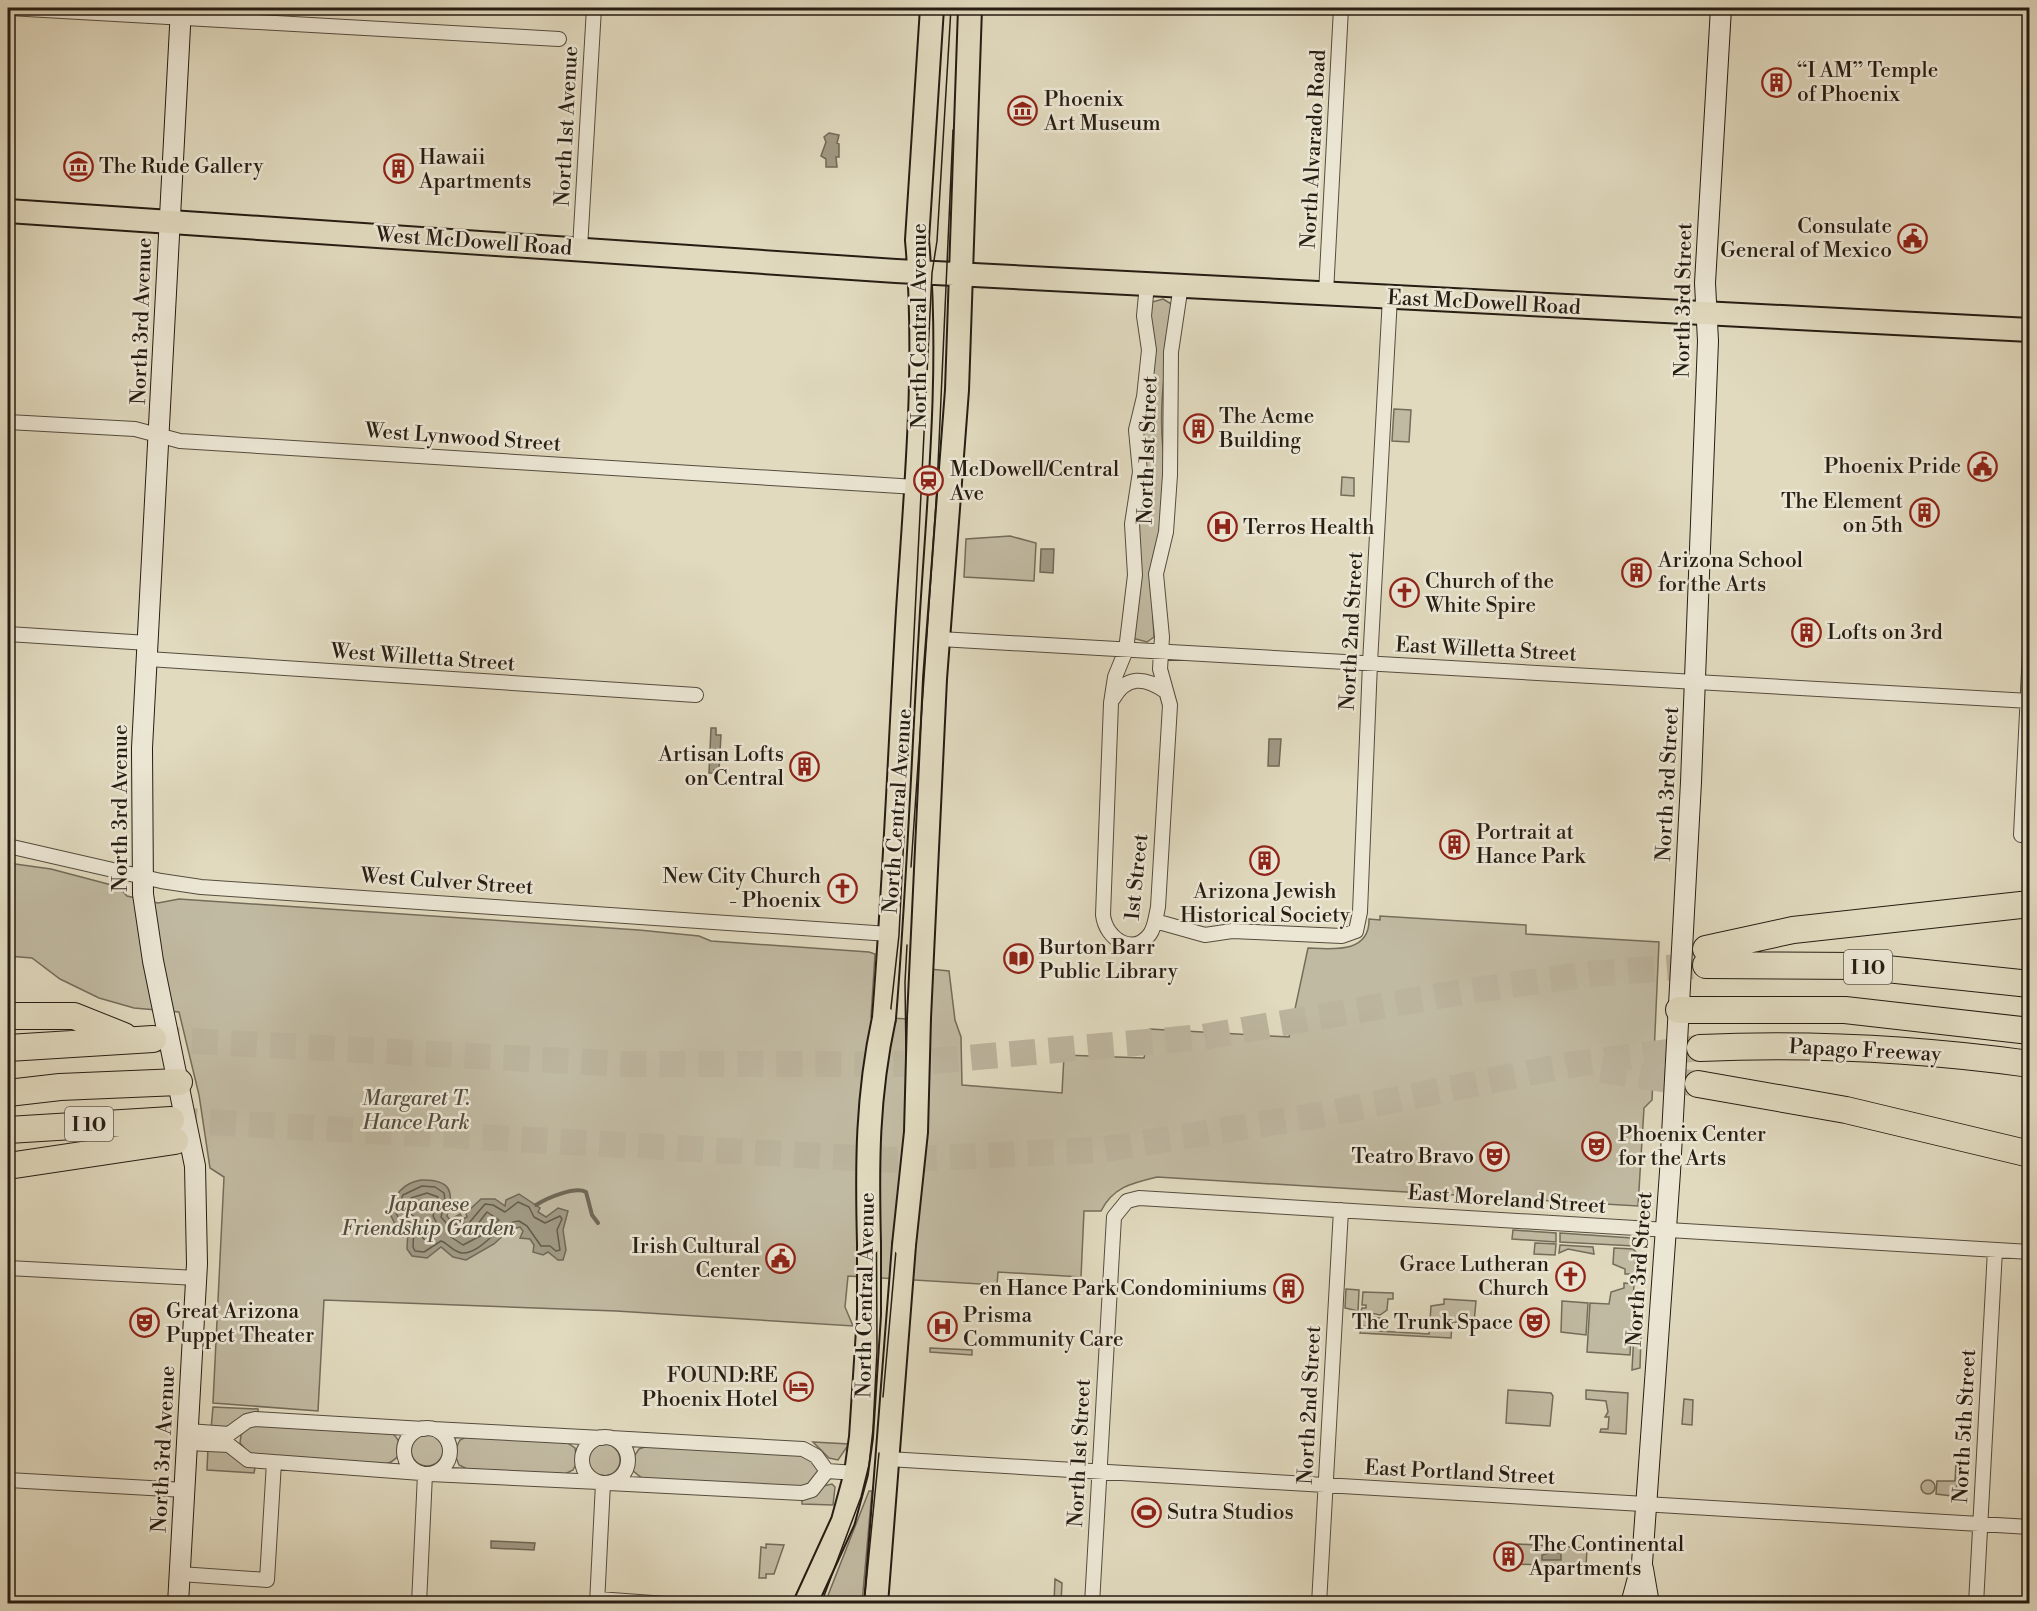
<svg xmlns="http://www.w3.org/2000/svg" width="2037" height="1611" font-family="'Libre Bodoni',serif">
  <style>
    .green { fill: #c1baa2; stroke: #746c5a; stroke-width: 1.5 }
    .water { fill: #a19a85; stroke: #706857; stroke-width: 1.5 }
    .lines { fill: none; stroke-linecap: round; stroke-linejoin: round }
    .shore { stroke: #645c4c; stroke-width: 1.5 }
    .stream { stroke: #706857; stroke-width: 4 }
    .highway-tunnel { stroke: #bcb49d; stroke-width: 26; stroke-dasharray: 26 13; stroke-linecap: butt }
    .street-casing { stroke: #554c3e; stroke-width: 16 }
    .secondary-casing { stroke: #261d13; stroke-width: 22 }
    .primary-casing { stroke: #261d13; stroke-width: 26 }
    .highway-casing { stroke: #261d13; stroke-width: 28 }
    .street { stroke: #ece7d5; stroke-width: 14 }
    .secondary { stroke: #ece7d5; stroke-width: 20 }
    .primary { stroke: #e1dabf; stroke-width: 22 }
    .highway { stroke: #e1dabf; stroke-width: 26 }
    .tram { stroke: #261d13; stroke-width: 1.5 }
    .primary-bridge-casing { stroke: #261d13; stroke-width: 26; stroke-linecap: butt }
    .primary-bridge { stroke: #e1dabf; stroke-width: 22 }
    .labels { text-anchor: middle; stroke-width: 5; stroke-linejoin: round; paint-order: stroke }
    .shield { fill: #ece7d5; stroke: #615a4d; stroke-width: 1.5 }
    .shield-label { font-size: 20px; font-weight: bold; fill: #261d13 }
    .poi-label { font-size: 21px; fill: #261d13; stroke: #ece7d5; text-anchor: start }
    .street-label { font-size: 21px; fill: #261d13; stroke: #ece7d5 }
    .park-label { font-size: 21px; font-style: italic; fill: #544c3e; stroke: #ece7d5 }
  </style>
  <rect width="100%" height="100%" fill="#e1dabf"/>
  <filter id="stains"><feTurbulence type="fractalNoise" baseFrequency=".00333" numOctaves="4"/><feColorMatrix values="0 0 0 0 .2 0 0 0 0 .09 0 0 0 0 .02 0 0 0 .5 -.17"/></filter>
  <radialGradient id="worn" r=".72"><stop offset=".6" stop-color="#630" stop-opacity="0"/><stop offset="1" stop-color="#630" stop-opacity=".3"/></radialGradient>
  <path class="green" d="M1163,299L1173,305C1167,358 1155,415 1166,467L1152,596L1154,637L1147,642L1132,638L1140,435L1152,302Z
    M1394,409L1411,410L1409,442L1392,441Z
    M1342,477L1354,478V496L1341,495Z
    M1010,536L1036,543L1034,581L964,577L966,539Z
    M8,863L51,869L119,887L127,896L158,903L179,899L639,930L699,936L711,941L869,952L875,954L871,1017L928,1020L930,969L949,971L955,1020L961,1037L962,1085L1062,1093L1064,1055L1144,1058L1150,1029L1289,1037L1308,948C1332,949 1370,954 1369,919L1380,920V916L1526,925V934L1659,942L1652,1100L1644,1108L1638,1206L1157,1177C1132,1183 1113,1187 1101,1211H1084L1081,1277L998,1272L997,1285L848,1276L845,1307L853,1326L616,1311L324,1300L318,1411L213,1403L224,1177L210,1168L199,1095L179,1012L134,1008L99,998L60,979L32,958L8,956Z
    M1513,1230L1556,1233V1242L1512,1239Z
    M1560,1233L1632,1238L1634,1246L1560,1242Z
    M1535,1243L1556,1244L1555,1255L1534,1254Z
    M1560,1245L1593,1247L1594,1254L1568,1249L1559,1253Z
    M1614,1248L1633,1249L1636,1252L1635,1274H1625V1269L1613,1264Z
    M1624,1283L1634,1284L1630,1355L1587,1352L1590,1303L1609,1304L1611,1292L1624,1288Z
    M1346,1289L1359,1290L1358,1311L1345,1308Z
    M1363,1292L1393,1293V1299H1388L1387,1310L1380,1315L1361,1311L1362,1308H1366V1305H1362Z
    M1444,1299L1476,1301L1474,1323L1430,1321L1431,1306L1444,1304Z
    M1562,1301L1588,1303L1586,1335L1561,1332Z
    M1361,1315L1385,1319V1327L1361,1326Z
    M1430,1323L1452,1324L1451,1338L1360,1333L1361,1330L1429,1334Z
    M1634,1333L1641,1334L1640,1368L1632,1370Z
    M930,1348L972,1350V1355L930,1352Z
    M1508,1390L1551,1393L1553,1396L1550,1426L1506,1423Z
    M1586,1390L1628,1393L1626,1434L1600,1432L1601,1429H1608L1609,1417H1605L1608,1412L1606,1401L1586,1399Z
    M1684,1399L1693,1400L1692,1425L1682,1424Z
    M213,1407L258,1409V1413L226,1429H211Z
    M248,1425L392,1433C405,1444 402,1459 386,1464L252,1457L240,1443L241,1435Z
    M411 1450a16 16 0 1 1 32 0a16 16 0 1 1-32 0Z
    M468,1436L566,1442L575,1448L577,1462L573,1470L565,1474L467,1469L459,1465L454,1452L460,1440Z
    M813,1442L849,1444L838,1460L829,1458Z
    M588 1460a16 16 0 1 1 32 0a16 16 0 1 1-32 0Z
    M648,1446L804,1455L818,1464L819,1472L805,1489L643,1479L632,1470L631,1461L639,1449Z
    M208,1447L228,1449L255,1468L254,1473L207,1470Z
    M1956,1464H1960L1956,1492L1952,1496L1936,1494L1937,1481H1955Z
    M1921 1487a7 7 0 1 1 14 0a7 7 0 1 1-14 0Z
    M832,1484L835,1487L833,1505L802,1504V1499L823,1486Z
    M869,1491H872L862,1603H825Z
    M766,1544L784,1545L774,1574H766V1578H759L761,1547L766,1548Z
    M1518,1544L1587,1548L1586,1567L1517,1564Z
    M1055,1579L1062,1583L1061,1603H1054Z"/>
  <path class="water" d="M829,133L839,135L837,143L839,144V157H836L837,167H826V159L821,156L826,142L824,137Z
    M1041,549H1054L1053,573L1040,572Z
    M711,728H716V735H721L719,770H714V773H709Z
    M1269,739H1281L1279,766H1268Z
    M421,1180C450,1179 455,1191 447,1216L450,1220L460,1214L463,1219L467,1217L466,1213L481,1199H495L505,1206L506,1200L519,1194L540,1208L538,1212L546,1217L558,1208L568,1211L563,1230L566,1250L563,1260H558L548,1252L543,1255L533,1252L534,1245L530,1239L520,1238L523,1231L520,1227L509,1230L494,1244L466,1260L453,1257L441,1247L427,1258L412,1256L407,1249L408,1228L403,1226L397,1228L390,1214C393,1196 402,1183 421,1180Z
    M491,1541L535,1543L534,1550L491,1548Z
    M1552,1552L1561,1553V1560H1542V1555Z"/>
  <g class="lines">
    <path class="shore" d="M422,1186L435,1187L444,1193L445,1201L441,1217L448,1225L469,1223L485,1204L493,1205L505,1212L518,1202L529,1207L534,1217L545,1223L560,1216L562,1219L557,1230L560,1250L556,1251L550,1246H541L527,1226L519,1221C499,1221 483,1254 462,1253C453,1252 449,1244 441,1241L424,1252L415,1251L413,1247L414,1227L408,1221L399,1219L396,1213L403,1195Z
      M427,1193L438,1197L433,1216L441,1231L426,1241L423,1238L419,1220L405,1210L411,1198Z
      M487,1212L499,1220L486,1233L463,1245L451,1237L453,1233L474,1229Z"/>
    <path class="stream" d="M536,1205C547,1198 575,1186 586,1192L592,1215L598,1223"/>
    <path class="highway-tunnel" d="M153,1039L625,1064H899L1203,1037L1462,992L1589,974L1706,965
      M1601,1070L1698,1084
      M171,1120L893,1160L1100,1150L1325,1114L1568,1065L1699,1048"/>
    <defs>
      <path id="street" d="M9,8L559,39
        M580,248L594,8
        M1147,284L1144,316L1149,350L1144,397L1136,430L1140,472L1132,524L1135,575L1126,650L1115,677L1111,703L1103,915C1106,940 1134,956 1150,934C1155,927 1156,916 1158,907L1170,705L1160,669L1162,637L1156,574L1166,532L1170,475L1171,352L1181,285
        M1326,293L1341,8
        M8,422L135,429L180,441L916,487
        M8,634L148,643
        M940,639L2030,701
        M148,659L696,695
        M1113,699C1126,675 1145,677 1165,691
        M2021,835L2030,652
        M8,846L161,881L201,887L889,934
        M1155,921L1205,935L1232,931L1342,936L1356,931L1360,912L1370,663L1390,297
        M8,1268L197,1278
        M404 1451a23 23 0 1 1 46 0a23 23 0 1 1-46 0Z
        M433,1429L602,1438
        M188,1431L229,1434L247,1421L255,1419L424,1429
        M582 1460a23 23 0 1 1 46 0a23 23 0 1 1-46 0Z
        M611,1438L803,1449L816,1456L827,1471
        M187,1443L229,1445L248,1460L421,1473
        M888,1459L2030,1527
        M827,1471L856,1473
        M430,1474L599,1482
        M8,1480L185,1490
        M608,1483L802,1493L812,1490L827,1471
        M180,1574L267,1580L274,1462
        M598,1599L666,1604
        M419,1604L425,1474
        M597,1604L603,1483
        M1092,1604L1114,1217L1127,1201L1139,1198L2030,1252
        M1319,1604L1341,1210
        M1976,1604L1995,1250"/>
      <path id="secondary" d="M1643,1569L1649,1604
        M178,1604L197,1264L195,1166L153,961L143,894L142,748L181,8
        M1631,1604L1642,1563L1670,1172L1691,782L1708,341L1705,283L1721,8"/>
      <path id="primary" d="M8,211L896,271L2030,330
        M884,1018C895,882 900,747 908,611C916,488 928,363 917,240L932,8
        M919,1018L935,679L957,390L970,8
        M805,1604L843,1521L856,1473L861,1437L869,1315V1244
        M876,1604L904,1245"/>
      <path id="highway" d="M1706,949L1793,930L2030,904
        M1706,965L1858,966L2030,984
        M1679,1010H1845L2030,1031
        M8,1016H74L124,1036
        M8,1048L153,1039
        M1700,1048C1811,1043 1920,1049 2030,1064
        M1698,1084L1846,1110L2030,1154
        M8,1093L60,1087L179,1082
        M8,1130L171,1120
        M8,1166L175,1141"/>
    </defs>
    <use href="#street" class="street-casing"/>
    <use href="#secondary" class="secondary-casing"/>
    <use href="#primary" class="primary-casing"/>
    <use href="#highway" class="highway-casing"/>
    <use href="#street" class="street"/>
    <use href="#secondary" class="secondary"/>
    <use href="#primary" class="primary"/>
    <use href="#highway" class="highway"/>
    <path class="tram" d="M911,867L937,488L953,130
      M883,1397L907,1127L905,982L907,945
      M821,1604L861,1497L869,1465L873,1429L877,1351L876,1144L899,935L932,273L937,241L951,8
      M864,1604L879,1453"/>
    <defs>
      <path id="primary-bridge" d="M869,1244C867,1163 867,1097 884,1018
        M904,1245L916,1132L919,1018"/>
    </defs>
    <use href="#primary-bridge" class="primary-bridge-casing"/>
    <use href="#primary-bridge" class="primary-bridge"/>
  </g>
  <defs>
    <symbol id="building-ring" viewBox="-11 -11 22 22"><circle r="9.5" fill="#ece7d5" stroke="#8f2418" stroke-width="1.5"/><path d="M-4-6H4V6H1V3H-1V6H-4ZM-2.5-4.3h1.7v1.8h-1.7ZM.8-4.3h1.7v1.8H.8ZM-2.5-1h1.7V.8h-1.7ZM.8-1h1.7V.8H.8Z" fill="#8f2418"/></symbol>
    <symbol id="museum-ring" viewBox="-11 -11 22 22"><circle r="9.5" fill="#ece7d5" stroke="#8f2418" stroke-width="1.5"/><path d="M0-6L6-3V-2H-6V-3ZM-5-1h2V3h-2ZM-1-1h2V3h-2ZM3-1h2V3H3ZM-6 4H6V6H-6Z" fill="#8f2418"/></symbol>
    <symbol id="civic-ring" viewBox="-11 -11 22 22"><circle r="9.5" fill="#ece7d5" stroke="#8f2418" stroke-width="1.5"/><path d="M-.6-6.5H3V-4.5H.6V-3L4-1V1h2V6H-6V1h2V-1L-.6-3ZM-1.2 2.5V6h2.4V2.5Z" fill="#8f2418"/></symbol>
    <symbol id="station-ring" viewBox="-11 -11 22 22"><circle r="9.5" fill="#ece7d5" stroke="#8f2418" stroke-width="1.5"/><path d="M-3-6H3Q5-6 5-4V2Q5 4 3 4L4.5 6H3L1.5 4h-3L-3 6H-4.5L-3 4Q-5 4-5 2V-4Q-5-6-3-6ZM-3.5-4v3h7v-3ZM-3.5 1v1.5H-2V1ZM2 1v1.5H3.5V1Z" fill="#8f2418"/></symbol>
    <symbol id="hospital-ring" viewBox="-11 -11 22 22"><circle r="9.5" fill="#ece7d5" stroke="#8f2418" stroke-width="1.5"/><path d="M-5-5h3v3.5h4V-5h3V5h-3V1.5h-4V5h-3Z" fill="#8f2418"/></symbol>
    <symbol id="church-ring" viewBox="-11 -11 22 22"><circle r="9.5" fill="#ece7d5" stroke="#8f2418" stroke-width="1.5"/><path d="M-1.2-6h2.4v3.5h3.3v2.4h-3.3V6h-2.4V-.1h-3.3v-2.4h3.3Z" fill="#8f2418"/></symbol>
    <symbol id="library-ring" viewBox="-11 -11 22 22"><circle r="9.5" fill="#ece7d5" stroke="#8f2418" stroke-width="1.5"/><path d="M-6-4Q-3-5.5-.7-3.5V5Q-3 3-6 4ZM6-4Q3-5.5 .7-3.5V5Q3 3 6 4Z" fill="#8f2418"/></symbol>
    <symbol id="theatre-ring" viewBox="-11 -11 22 22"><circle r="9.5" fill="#ece7d5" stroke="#8f2418" stroke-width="1.5"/><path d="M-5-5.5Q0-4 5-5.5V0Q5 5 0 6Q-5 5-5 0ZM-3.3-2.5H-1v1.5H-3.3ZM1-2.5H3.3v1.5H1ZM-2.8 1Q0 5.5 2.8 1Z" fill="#8f2418"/></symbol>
    <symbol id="hotel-ring" viewBox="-11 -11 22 22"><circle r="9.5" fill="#ece7d5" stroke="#8f2418" stroke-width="1.5"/><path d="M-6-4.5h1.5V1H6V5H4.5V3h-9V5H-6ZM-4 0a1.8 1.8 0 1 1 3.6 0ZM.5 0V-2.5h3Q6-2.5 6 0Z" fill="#8f2418"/></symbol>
    <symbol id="stadium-ring" viewBox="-11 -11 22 22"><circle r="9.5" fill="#ece7d5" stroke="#8f2418" stroke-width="1.5"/><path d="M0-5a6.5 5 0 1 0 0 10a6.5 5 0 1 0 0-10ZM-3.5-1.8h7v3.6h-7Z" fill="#8f2418"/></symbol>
  </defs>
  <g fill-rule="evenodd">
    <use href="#building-ring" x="1760" y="66" width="33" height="33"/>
    <use href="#museum-ring" x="1006" y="94" width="33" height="33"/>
    <use href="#museum-ring" x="62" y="150" width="33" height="33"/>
    <use href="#building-ring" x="382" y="152" width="33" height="33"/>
    <use href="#civic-ring" x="1896" y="222" width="33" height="33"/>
    <use href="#building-ring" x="1182" y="412" width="33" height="33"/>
    <use href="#civic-ring" x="1966" y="450" width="33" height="33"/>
    <use href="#station-ring" x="912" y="464" width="33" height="33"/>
    <use href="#building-ring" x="1908" y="496" width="33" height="33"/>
    <use href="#hospital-ring" x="1206" y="510" width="33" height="33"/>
    <use href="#building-ring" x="1620" y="556" width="33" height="33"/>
    <use href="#church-ring" x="1388" y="576" width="33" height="33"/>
    <use href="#building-ring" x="1790" y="616" width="33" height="33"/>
    <use href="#building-ring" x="788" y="750" width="33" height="33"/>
    <use href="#building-ring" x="1438" y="828" width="33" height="33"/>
    <use href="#building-ring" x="1248" y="844" width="33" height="33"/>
    <use href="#church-ring" x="826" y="872" width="33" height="33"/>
    <use href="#library-ring" x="1002" y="942" width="33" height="33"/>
    <use href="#theatre-ring" x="1580" y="1130" width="33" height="33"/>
    <use href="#theatre-ring" x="1478" y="1140" width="33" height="33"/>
    <use href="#civic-ring" x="764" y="1242" width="33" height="33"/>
    <use href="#church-ring" x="1554" y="1260" width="33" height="33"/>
    <use href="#building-ring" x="1272" y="1272" width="33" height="33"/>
    <use href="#theatre-ring" x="1518" y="1306" width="33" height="33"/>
    <use href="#theatre-ring" x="128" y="1306" width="33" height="33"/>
    <use href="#hospital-ring" x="926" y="1310" width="33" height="33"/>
    <use href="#hotel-ring" x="782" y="1370" width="33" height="33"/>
    <use href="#stadium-ring" x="1130" y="1496" width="33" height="33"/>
    <use href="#building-ring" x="1492" y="1540" width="33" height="33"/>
  </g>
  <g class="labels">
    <g class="shield">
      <rect x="1844" y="950" width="48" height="34" rx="4.5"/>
      <rect x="65" y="1107" width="48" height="34" rx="4.5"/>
    </g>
    <g class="shield-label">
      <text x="1868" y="974">I 10</text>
      <text x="89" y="1131">I 10</text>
    </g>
    <g class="poi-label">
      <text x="1797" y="77">“I AM” Temple<tspan x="1797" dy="24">of Phoenix</tspan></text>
      <text x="1044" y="106">Phoenix<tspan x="1044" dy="24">Art Museum</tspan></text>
      <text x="419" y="164">Hawaii<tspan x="419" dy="24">Apartments</tspan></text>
      <text x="99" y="173">The Rude Gallery</text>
      <text x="1892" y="233" text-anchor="end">Consulate<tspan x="1892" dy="24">General of Mexico</tspan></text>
      <text x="1219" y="423">The Acme<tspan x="1219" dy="24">Building</tspan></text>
      <text x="1961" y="473" text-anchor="end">Phoenix Pride</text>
      <text x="950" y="476">McDowell/Central<tspan x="950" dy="24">Ave</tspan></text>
      <text x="1903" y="508" text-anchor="end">The Element<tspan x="1903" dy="24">on 5th</tspan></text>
      <text x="1243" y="534">Terros Health</text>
      <text x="1658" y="567">Arizona School<tspan x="1658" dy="24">for the Arts</tspan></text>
      <text x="1425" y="588">Church of the<tspan x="1425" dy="24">White Spire</tspan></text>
      <text x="1827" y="639">Lofts on 3rd</text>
      <text x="784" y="761" text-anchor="end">Artisan Lofts<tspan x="784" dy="24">on Central</tspan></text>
      <text x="1476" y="839">Portrait at<tspan x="1476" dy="24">Hance Park</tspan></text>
      <text x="821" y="883" text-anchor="end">New City Church<tspan x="821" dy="24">- Phoenix</tspan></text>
      <text x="1265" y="898" text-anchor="middle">Arizona Jewish<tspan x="1265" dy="24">Historical Society</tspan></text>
      <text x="1039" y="954">Burton Barr<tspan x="1039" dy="24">Public Library</tspan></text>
      <text x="1618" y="1141">Phoenix Center<tspan x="1618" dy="24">for the Arts</tspan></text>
      <text x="1474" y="1163" text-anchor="end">Teatro Bravo</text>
      <text x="760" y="1253" text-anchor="end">Irish Cultural<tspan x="760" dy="24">Center</tspan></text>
      <text x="1549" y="1271" text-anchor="end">Grace Lutheran<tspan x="1549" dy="24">Church</tspan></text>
      <text x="1267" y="1295" text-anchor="end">en Hance Park Condominiums</text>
      <text x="166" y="1318">Great Arizona<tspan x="166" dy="24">Puppet Theater</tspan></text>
      <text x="963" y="1322">Prisma<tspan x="963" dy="24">Community Care</tspan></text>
      <text x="1513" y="1329" text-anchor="end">The Trunk Space</text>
      <text x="778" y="1382" text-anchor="end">FOUND:RE<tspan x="778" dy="24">Phoenix Hotel</tspan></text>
      <text x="1167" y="1519">Sutra Studios</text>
      <text x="1529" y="1551">The Continental<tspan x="1529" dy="24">Apartments</tspan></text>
    </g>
    <g class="street-label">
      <text transform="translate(566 126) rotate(-87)" y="7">North 1st Avenue</text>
      <text transform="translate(1313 149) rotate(-87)" y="7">North Alvarado Road</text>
      <text transform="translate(474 241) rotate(4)" y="7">West McDowell Road</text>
      <text transform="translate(1683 300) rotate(-89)" y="7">North 3rd Street</text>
      <text transform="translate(1484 302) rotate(3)" y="7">East McDowell Road</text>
      <text transform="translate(141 321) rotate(-88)" y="7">North 3rd Avenue</text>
      <text transform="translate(919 326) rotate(-90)" y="7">North Central Avenue</text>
      <text transform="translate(463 437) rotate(4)" y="7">West Lynwood Street</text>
      <text transform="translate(1147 450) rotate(-88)" y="7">North 1st Street</text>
      <text transform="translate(1351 631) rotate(-87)" y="7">North 2nd Street</text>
      <text transform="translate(1486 649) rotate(3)" y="7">East Willetta Street</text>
      <text transform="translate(423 657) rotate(4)" y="7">West Willetta Street</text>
      <text transform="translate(1667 784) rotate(-87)" y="7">North 3rd Street</text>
      <text transform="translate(120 808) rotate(-90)" y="7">North 3rd Avenue</text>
      <text transform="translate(897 811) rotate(-86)" y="7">North Central Avenue</text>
      <text transform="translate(1136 877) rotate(-84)" y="7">1st Street</text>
      <text transform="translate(447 881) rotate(4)" y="7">West Culver Street</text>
      <text transform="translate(1865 1050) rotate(3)" y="7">Papago Freeway</text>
      <text transform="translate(1507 1199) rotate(4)" y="7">East Moreland Street</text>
      <text transform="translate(1639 1269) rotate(-86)" y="7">North 3rd Street</text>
      <text transform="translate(865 1295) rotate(-89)" y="7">North Central Avenue</text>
      <text transform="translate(1309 1405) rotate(-87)" y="7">North 2nd Street</text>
      <text transform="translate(1964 1426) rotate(-87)" y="7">North 5th Street</text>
      <text transform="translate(163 1449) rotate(-87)" y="7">North 3rd Avenue</text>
      <text transform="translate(1079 1453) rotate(-87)" y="7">North 1st Street</text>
      <text transform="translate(1460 1472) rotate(3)" y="7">East Portland Street</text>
    </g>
    <g class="park-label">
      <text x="416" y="1105">Margaret T.<tspan x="416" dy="24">Hance Park</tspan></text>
      <text x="428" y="1211">Japanese<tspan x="428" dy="24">Friendship Garden</tspan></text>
    </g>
  </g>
  <rect width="2037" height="1611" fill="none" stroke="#e1dabf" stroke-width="30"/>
  <rect x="9" y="9" width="2019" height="1593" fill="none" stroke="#261d13" stroke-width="3"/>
  <rect x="15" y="15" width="2007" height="1581" fill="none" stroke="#261d13" stroke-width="1.5"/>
  <rect width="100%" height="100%" filter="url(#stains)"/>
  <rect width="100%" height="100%" fill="url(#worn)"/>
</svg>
